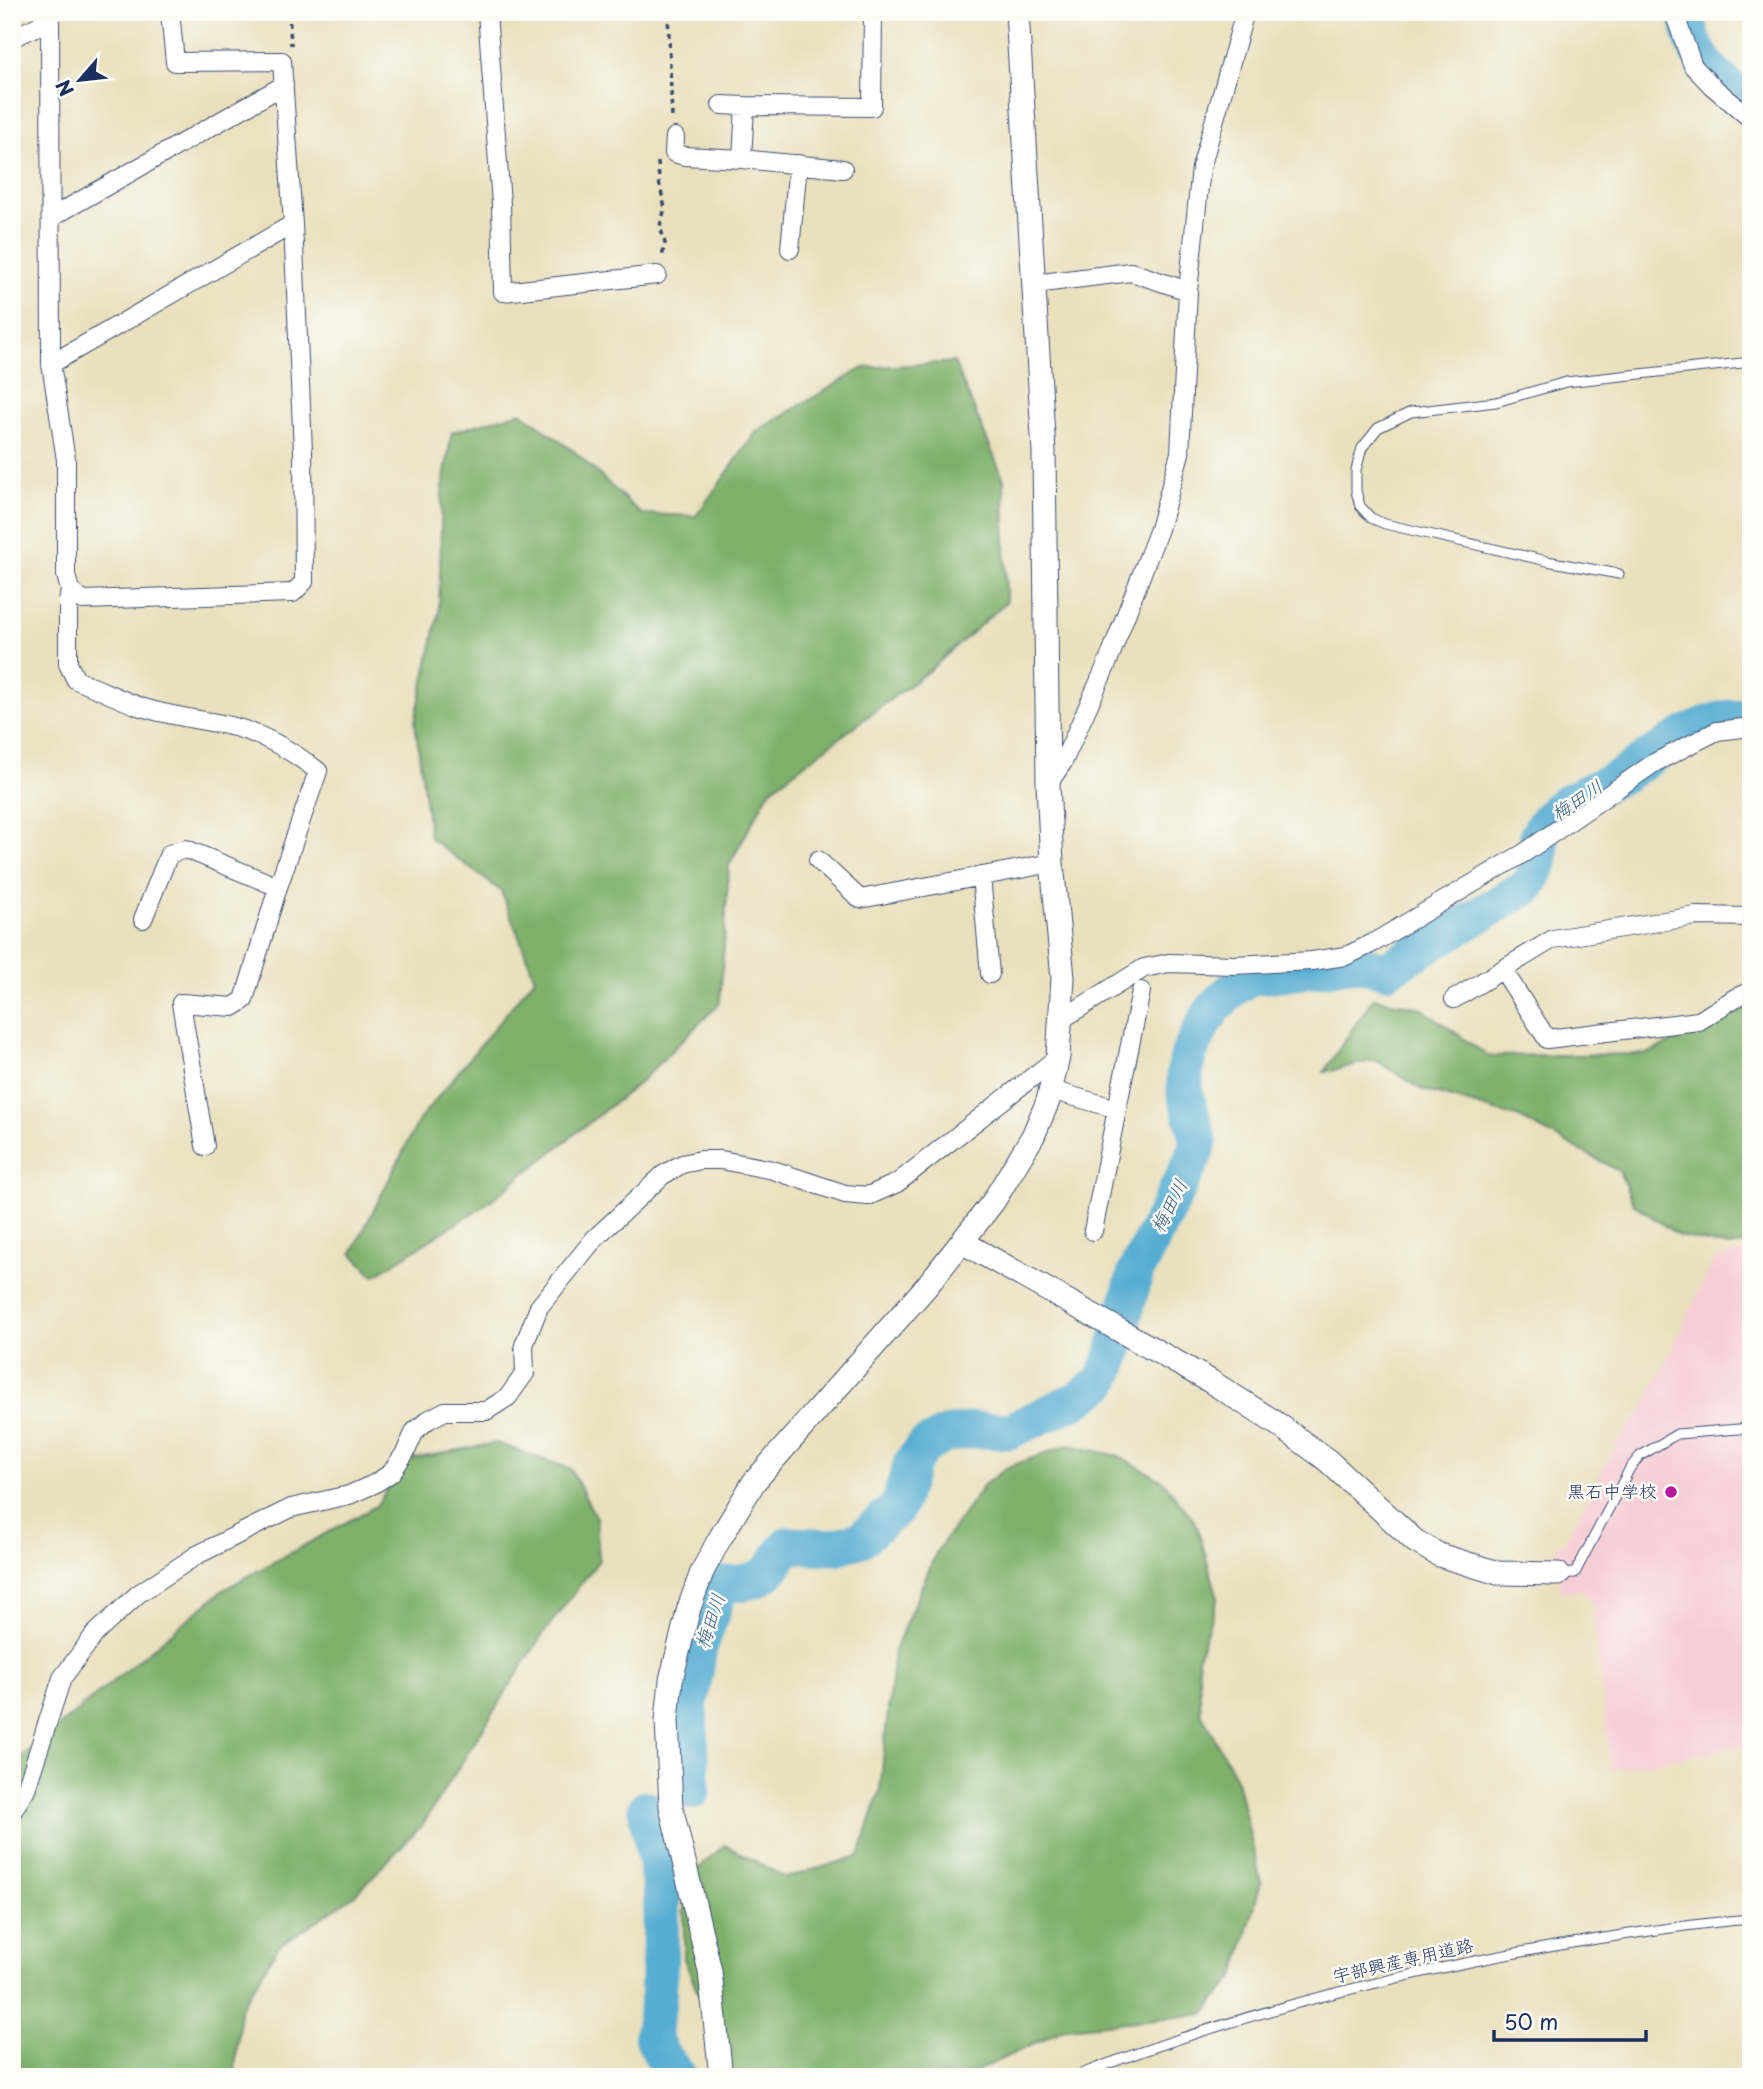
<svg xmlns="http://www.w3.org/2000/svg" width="1763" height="2089" font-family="'Playpen Sans','Klee One',sans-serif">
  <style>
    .built { fill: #f6cfd6 }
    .forest { fill: #7eb06b; stroke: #4c7064; stroke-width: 2 }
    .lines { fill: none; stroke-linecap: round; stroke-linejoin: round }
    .river { stroke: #56add2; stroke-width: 37 }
    .service-casing { stroke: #3a4a6c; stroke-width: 11 }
    .minor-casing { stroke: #3a4a6c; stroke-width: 20 }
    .tertiary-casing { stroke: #3a4a6c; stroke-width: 25 }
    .path { stroke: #3a4a6c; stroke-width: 3.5; stroke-dasharray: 5 5; stroke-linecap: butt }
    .service { stroke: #fff; stroke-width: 9 }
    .minor { stroke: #fff; stroke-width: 18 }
    .tertiary { stroke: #fff; stroke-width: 23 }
    .poi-dot { fill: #b5179e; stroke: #fdfcf7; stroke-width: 2.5 }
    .labels { text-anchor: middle; stroke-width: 5; stroke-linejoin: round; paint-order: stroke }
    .poi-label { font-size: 18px; fill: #1b2f5e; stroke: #fdfcf7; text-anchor: end }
    .street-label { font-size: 18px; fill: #1b2f5e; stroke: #fdfcf7 }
    .water-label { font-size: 19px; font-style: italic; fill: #305b87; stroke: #fdfcf7 }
  </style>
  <rect width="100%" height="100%" fill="#fdfcf7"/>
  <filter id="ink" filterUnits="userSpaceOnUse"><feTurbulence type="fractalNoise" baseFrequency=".0143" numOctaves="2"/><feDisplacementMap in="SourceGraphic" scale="14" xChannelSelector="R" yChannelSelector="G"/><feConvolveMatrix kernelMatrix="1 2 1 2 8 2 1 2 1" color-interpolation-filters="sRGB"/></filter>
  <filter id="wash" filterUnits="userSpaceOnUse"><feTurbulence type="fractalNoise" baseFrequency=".00686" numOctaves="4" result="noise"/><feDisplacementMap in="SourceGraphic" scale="28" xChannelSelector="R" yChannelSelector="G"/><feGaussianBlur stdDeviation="1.57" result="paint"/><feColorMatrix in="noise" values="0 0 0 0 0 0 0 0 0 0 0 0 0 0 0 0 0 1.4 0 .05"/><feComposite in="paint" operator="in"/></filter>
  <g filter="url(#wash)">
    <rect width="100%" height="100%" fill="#e9e0bd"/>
    <path class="built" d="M1751,1250V1745L1611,1770L1592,1603L1582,1590L1560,1591L1555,1544L1564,1542L1618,1442L1643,1409L1715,1258Z"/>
    <path class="forest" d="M954,362L1004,480L1006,602L931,669L770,790L729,865L720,1003L638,1084L482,1207L374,1276L352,1253L419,1120L535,978L501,891L430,838L415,722L439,612L442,491L452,432L521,412L576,453L641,514L696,516L757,431L863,368Z
      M1373,998L1421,1008L1488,1056L1646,1054L1751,1007V1242L1730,1247L1679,1236L1633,1203L1619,1171L1520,1118L1421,1089L1376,1060L1324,1072Z
      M496,1443L571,1469L596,1518L599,1560L540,1638L423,1824L355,1895L279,1946L240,2008L235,2072L237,2077H12V1765L223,1590L376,1506L407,1460Z
      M1068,1445L1119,1456L1163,1481L1196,1523L1218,1598L1198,1657L1201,1713L1237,1780L1261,1882L1235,1976L1204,2014L1067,2028L964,2077H734L684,1959V1881L725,1845L786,1878L859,1856L880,1791L894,1651L937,1551L985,1484L1008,1467Z"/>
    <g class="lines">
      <path class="river" d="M1688,12C1688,57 1720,80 1751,106
        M692,1791L689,1708L699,1648L721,1585C739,1583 760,1583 772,1568C778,1560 781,1552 788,1545L835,1547L861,1539L898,1507L912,1463L923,1447L945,1435L973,1430L1010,1431L1078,1399L1102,1382L1113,1356L1136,1271L1195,1154L1199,1141L1185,1093V1071L1189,1054L1201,1029L1213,1009L1233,989L1250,977L1289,972L1358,963L1386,970L1527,887C1538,871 1544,853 1538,835C1556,797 1591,794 1624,774C1655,755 1687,727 1724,719C1732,717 1742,717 1751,717
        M646,1809L662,1895L658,2003L652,2035L662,2056L679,2077"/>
    </g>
  </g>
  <g filter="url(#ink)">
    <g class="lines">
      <defs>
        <path id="service" d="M1619,574L1547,561L1385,524L1371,518L1360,506L1356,491V470L1362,448L1378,428L1411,412L1496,402L1566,382L1751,362
          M1560,1574L1575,1573L1630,1468L1640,1456L1677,1434L1751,1428
          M1073,2077C1232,2015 1398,1973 1566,1944C1628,1934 1689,1924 1751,1919"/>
        <path id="minor" d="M50,12L51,364L66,460V575L70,590L83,600L293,593L304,582L303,451L293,224L282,61L175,62L170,12
          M487,12L501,204L503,292L657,275
          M1674,13L1693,66L1712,86L1751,119
          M12,38L38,26L52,12
          M721,105L745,106
          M675,137L674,153L685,156L742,159
          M843,169L742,159L745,106L872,107L873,12
          M52,217L284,85
          M790,249L798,164
          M1034,284L1131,272L1188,291
          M51,364L293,224
          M70,590L68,602V664L76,680C97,688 119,699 141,707C169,716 198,719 226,725C260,732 291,750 318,771L278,887L244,1000L233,1007L181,1003L205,1146
          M1048,784L1063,762L1107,664L1159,529L1180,453L1188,291L1201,168L1245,12
          M818,860L860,899L1052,863
          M981,876L990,974
          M143,919L169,854L186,849L278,887
          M1503,970L1547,1039L1699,1021L1735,998L1751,991
          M1454,999L1553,939L1696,916L1751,917
          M1062,1019L1144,968L1169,963L1234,965L1312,961L1346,956L1373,943L1524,853L1654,763L1717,731L1751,727
          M1051,1090L1117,1109L1141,991
          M1093,1231L1117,1109
          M12,1812L26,1789L62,1678L95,1634L138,1594L197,1555L291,1508L349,1495L374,1484L391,1473L405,1453L415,1431L428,1420L445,1411H486L508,1397L525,1373L524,1345L539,1307L595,1238L663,1175L682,1164L701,1160H721L773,1170L845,1194L868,1196L897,1183L1058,1057"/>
        <path id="tertiary" d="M962,1242L1210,1381L1279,1425L1327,1460L1415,1541L1439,1555L1498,1573L1558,1574
          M721,2077L710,1971L671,1807L667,1720L671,1680L689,1608L702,1572L719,1540L754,1482L926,1287L993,1202L1033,1136L1048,1101L1058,1057L1063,978L1052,863L1048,784L1044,452L1017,12"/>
      </defs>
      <use href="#service" class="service-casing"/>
      <use href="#minor" class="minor-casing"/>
      <use href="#tertiary" class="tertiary-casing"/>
      <path class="path" d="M289,12L291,45
        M668,12L672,118
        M658,162L659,182L665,208L660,226L665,243L662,257"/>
      <use href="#service" class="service"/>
      <use href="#minor" class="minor"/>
      <use href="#tertiary" class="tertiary"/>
    </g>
  </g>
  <circle class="poi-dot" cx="1671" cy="1492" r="7"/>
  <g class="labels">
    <g class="poi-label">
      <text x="1657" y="1498">黒石中学校</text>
    </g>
    <g class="street-label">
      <text transform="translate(1403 1961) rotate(-13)" y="6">宇部興産専用道路</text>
    </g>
    <g class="water-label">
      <text transform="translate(1577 800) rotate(-34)" y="7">梅田川</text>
      <text transform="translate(1169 1206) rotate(-63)" y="7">梅田川</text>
      <text transform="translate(710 1621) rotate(-72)" y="7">梅田川</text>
    </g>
  </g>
  <rect width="1763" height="2089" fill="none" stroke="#fdfcf7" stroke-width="42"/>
  <g transform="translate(80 80) rotate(242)" stroke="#fdfcf7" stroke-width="5" paint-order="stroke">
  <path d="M0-5L12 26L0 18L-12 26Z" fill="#1b2f5e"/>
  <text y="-10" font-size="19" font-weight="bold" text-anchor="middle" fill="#1b2f5e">N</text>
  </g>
  <path d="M1494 2030v10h152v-10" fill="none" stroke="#1b2f5e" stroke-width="3.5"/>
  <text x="1504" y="2030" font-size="21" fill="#1b2f5e" stroke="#fdfcf7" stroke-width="5" paint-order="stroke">50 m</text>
</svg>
